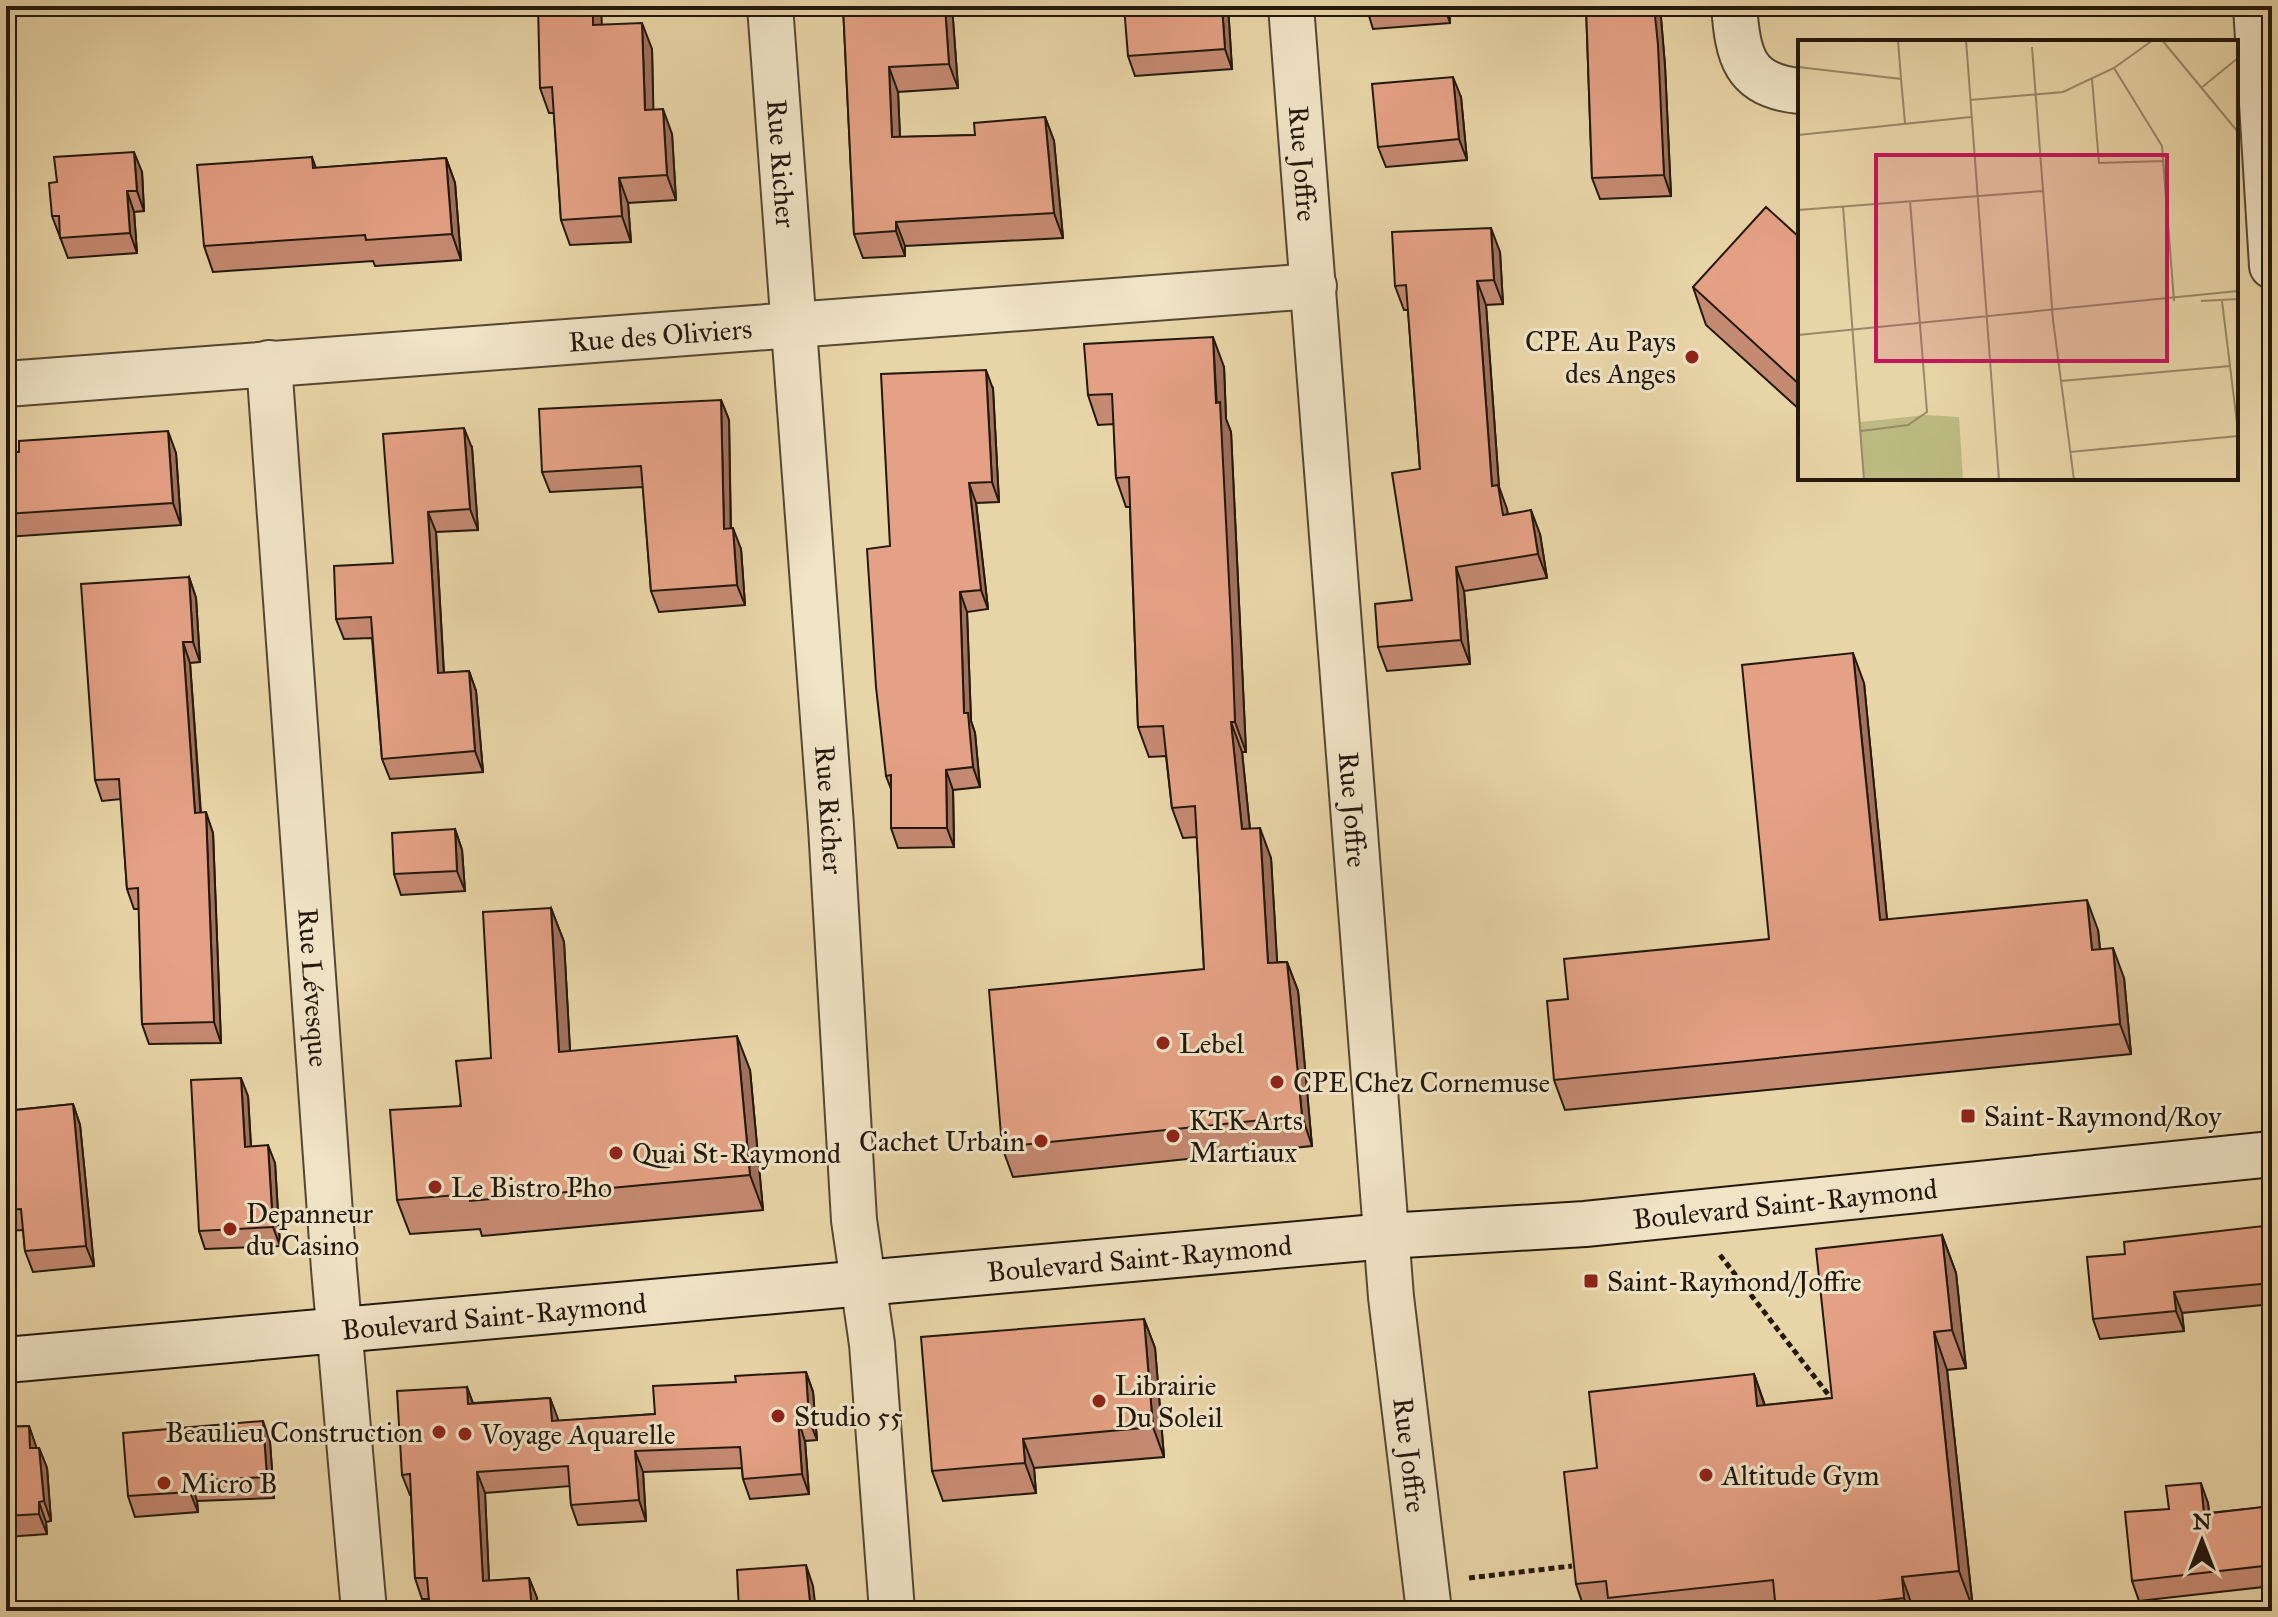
<svg xmlns="http://www.w3.org/2000/svg" width="2278" height="1617" font-family="'IM FELL Great Primer',serif">
  <style>
    .lines { fill: none; stroke-linecap: round; stroke-linejoin: round }
    .street-casing { stroke: #544733; stroke-width: 48 }
    .secondary-casing { stroke: #22180c; stroke-width: 48 }
    .path { stroke: #22180c; stroke-width: 5; stroke-dasharray: 6 4; stroke-linecap: butt }
    .street { stroke: #f0e4c6; stroke-width: 44 }
    .secondary { stroke: #f0e4c6; stroke-width: 44 }
    .wall { fill: #c58a72; stroke: #22180c; stroke-width: 2 }
    .shaded-wall { fill: #a0715d; stroke: #22180c; stroke-width: 2 }
    .building { fill: #e5a185; stroke: #22180c; stroke-width: 2 }
    .poi-dot { fill: #8f2418; stroke: #f0e4c6; stroke-width: 3 }
    .labels { text-anchor: middle; stroke-width: 6; stroke-linejoin: round; paint-order: stroke }
    .street-label { font-size: 28px; fill: #22180c; stroke: #f0e4c6 }
    .poi-label { font-size: 28px; fill: #22180c; stroke: #f0e4c6; text-anchor: start }
    .inset-road { fill: none; stroke: #998969; stroke-width: 2 }
    .view { fill: #c2185b; fill-opacity: 0.15; stroke: #c2185b; stroke-width: 4 }
    .inset-edge { fill: none; stroke: #22180c; stroke-width: 4 }
  </style>
  <rect width="100%" height="100%" fill="#e8d5a7"/>
  <filter id="stains"><feTurbulence type="fractalNoise" baseFrequency=".0025" numOctaves="4"/><feColorMatrix values="0 0 0 0 .2 0 0 0 0 .09 0 0 0 0 .02 0 0 0 .5 -.17"/></filter>
  <radialGradient id="worn" r=".72"><stop offset=".6" stop-color="#630" stop-opacity="0"/><stop offset="1" stop-color="#630" stop-opacity=".3"/></radialGradient>
  <g class="lines">
    <defs>
      <g id="street">
        <path id="s1" d="M770,6L831,826L854,1220L872,1344L892,1611"/>
        <path id="s2" d="M1291,6L1391,1297L1429,1611"/>
        <path d="M1734,6C1738,55 1743,86 1800,91"/>
        <path d="M2256,6L2272,266"/>
        <path id="s3" d="M269,363L334,1269L364,1611"/>
        <path id="s4" d="M6,384L1314,286"/>
      </g>
      <g id="secondary">
        <path id="s5" d="M6,1360L1387,1236L1585,1224L2272,1154"/>
      </g>
    </defs>
    <use href="#street" class="street-casing"/>
    <use href="#secondary" class="secondary-casing"/>
    <path class="path" d="M1720,1255L1834,1402
      M1469,1578L1572,1566"/>
    <use href="#street" class="street"/>
    <use href="#secondary" class="secondary"/>
  </g>
  <path class="wall" d="M843,6H952L958,88L898,92L900,137L975,135L1045,117L1054,141L1063,238L905,246V256L863,258L854,234Z
    M1228,6L1232,69L1135,76L1128,56Z
    M1366,6H1449L1450,23L1373,29Z
    M1586,6H1660L1665,66L1671,196L1600,199L1592,178Z
    M602,25L652,49L653,110L672,134L676,200L628,203L631,242L570,245L561,220L554,113H549L540,88Z
    M1461,97L1467,160L1386,167L1378,147Z
    M312,157L316,168L446,158L455,183L461,260L375,266L373,261L213,272L204,246Z
    M142,172L144,211L134,212L137,253L68,258L52,216Z
    M1800,238V410L1706,325L1693,287Z
    M1500,252L1503,304L1486,305L1499,487L1508,514L1540,534L1547,578L1464,591L1470,664L1387,671L1378,647L1412,600L1420,469L1408,310H1404L1395,286Z
    M1224,367L1226,419L1231,432L1246,752H1242L1250,829L1271,858L1277,962H1287L1298,991L1312,1146L1013,1177L1002,1147L1204,969L1197,837L1183,838L1172,808L1166,756L1149,757L1138,727L1130,507H1126L1116,478L1114,424L1098,425L1088,395Z
    M993,389L999,502L976,503L988,609L967,612L971,721L975,733L980,787L953,790L954,847L898,848L891,828V789L886,776L890,546Z
    M721,400L729,420L731,529L741,549L745,605L659,612L651,591L643,487L550,492L542,472Z
    M472,448L478,530L436,532L444,673L469,671L476,691L483,772L390,779L382,759L372,638L344,639L336,619L393,563Z
    M6,452L176,453L181,525L6,537Z
    M189,577L196,598L200,662L190,663L201,813L213,833L221,1043L149,1044L142,1024L139,909H134L127,889L121,799L102,801L95,780Z
    M1864,683L1887,920L2098,930L2100,949L2124,978L2131,1054L1565,1110L1554,1080L1568,999L1769,939Z
    M455,829L462,850L465,891L401,895L394,874Z
    M551,908L564,942L570,1051L750,1070L763,1210L482,1236L480,1229L410,1234L397,1200L491,1058Z
    M248,1096L251,1146L275,1163L280,1246L205,1249L199,1231Z
    M73,1104L80,1125L94,1266L33,1272L25,1251L23,1230L6,1231V1111Z
    M2272,1225V1304L2182,1313L2184,1331L2100,1339L2093,1319L2125,1254Z
    M1942,1235L1956,1273L1966,1368L1947,1370L1973,1609L1951,1611H1585L1576,1584L1597,1468L1754,1374L1765,1405L1832,1398Z
    M1144,1319L1155,1348L1164,1457L1034,1468L1036,1493L943,1501L932,1471Z
    M806,1372L813,1392L817,1440L805,1441L809,1494L750,1499L743,1479L742,1468L643,1472L646,1521L578,1525L571,1505L570,1486L485,1493L489,1581L529,1578L537,1598L422,1599L415,1578L411,1495H410L402,1475L467,1387L473,1403L550,1398L558,1421L655,1414L736,1382Z
    M29,1426L36,1448H39L47,1468L51,1521L46,1522L47,1534L7,1537L6,1427Z
    M270,1442L274,1498L197,1501L198,1512L135,1517L128,1496Z
    M2208,1503L2209,1513L2272,1506V1586L2139,1601L2132,1581L2169,1509Z"/>
  <path class="shaded-wall" d="M593,6H601L603,50L593,25Z
    M945,6H952L958,88L949,64Z
    M1222,6H1228L1232,69L1225,49Z
    M1444,6H1449L1450,23Z
    M1654,6H1660L1665,66L1671,196L1664,175Z
    M642,23L652,49L654,136L645,110Z
    M889,67L898,92L901,162L892,137Z
    M1453,77L1461,97L1467,160L1459,139Z
    M663,109L672,134L676,200L667,175Z
    M1045,117L1054,141L1063,238L1054,213Z
    M134,152L142,172L144,211L137,191Z
    M446,158L455,183L461,260L452,234Z
    M619,178L628,203L631,242L622,216Z
    M127,191L134,212L137,253L130,233Z
    M896,222L905,246V256L896,231Z
    M1491,228L1500,252L1503,304L1494,280Z
    M1477,281L1486,305L1499,487L1507,509L1512,539L1492,486Z
    M1213,337L1224,367L1226,419L1231,432L1246,752L1235,722Z
    M986,370L993,389L999,502L992,482Z
    M721,400L729,420L731,549L724,529Z
    M464,428L472,448L478,530L470,509Z
    M168,431L176,453L181,525L173,503Z
    M969,483L976,503L988,609L981,590Z
    M1531,510L1540,534L1547,578L1538,554Z
    M428,512L436,532L445,694L438,673Z
    M733,528L741,549L745,605L737,585Z
    M1456,567L1464,591L1470,664L1461,640Z
    M189,577L196,598L200,662L193,642Z
    M960,592L967,612L971,721L975,733L980,787L973,767L964,713Z
    M183,642L190,663L202,834L195,813Z
    M1853,653L1864,683L1890,950L1880,920Z
    M469,671L476,691L483,772L475,751Z
    M1231,722L1242,752L1253,859L1242,829Z
    M946,770L953,790L954,847L947,828Z
    M206,812L213,833L221,1043L214,1022Z
    M1260,828L1271,858L1279,993L1268,963Z
    M455,829L462,850L465,891L457,871Z
    M2087,900L2098,930L2103,980L2092,950Z
    M551,908L564,942L572,1086L559,1052Z
    M2113,948L2124,978L2131,1054L2120,1024Z
    M1287,962L1298,991L1312,1146L1302,1116Z
    M737,1036L750,1070L763,1210L750,1175Z
    M241,1078L248,1096L252,1165L245,1147Z
    M73,1104L80,1125L94,1266L86,1246Z
    M268,1145L275,1163L280,1246L273,1227Z
    M1942,1235L1956,1273L1966,1368L1952,1330Z
    M2174,1292L2182,1313L2184,1331L2176,1311Z
    M1144,1319L1155,1348L1164,1457L1153,1427Z
    M1934,1332L1947,1370L1973,1609L1959,1571Z
    M806,1372L813,1392L817,1440L809,1420Z
    M1754,1374L1767,1413L1757,1406Z
    M467,1387L474,1407L468,1404Z
    M550,1398L558,1419L560,1442L552,1421Z
    M798,1420L805,1441L809,1494L802,1474Z
    M263,1421L270,1442L274,1498L267,1477Z
    M29,1426L36,1446L38,1468L30,1448Z
    M1023,1439L1034,1468L1036,1493L1025,1463Z
    M39,1448L47,1468L51,1521L44,1501Z
    M635,1451L643,1472L646,1521L639,1500Z
    M477,1472L485,1493L490,1602L483,1581Z
    M190,1481L197,1501L198,1512L190,1492Z
    M2201,1483L2208,1503L2211,1534L2204,1514Z
    M39,1502L46,1522L47,1534L39,1514Z
    M806,1565L813,1586L816,1611H811Z
    M1902,1577L1914,1611H1909L1904,1598Z
    M529,1578L537,1598L538,1611H532Z"/>
  <path class="building" d="M538,6H593V25L642,23L645,110L663,109L667,175L619,178L622,216L561,220L552,87L540,88Z
    M843,6H945L949,64L889,67L892,137L975,135L974,123L1045,117L1054,213L896,222V231L854,234Z
    M1124,6H1222L1225,49L1128,56Z
    M1366,6H1396L1366,8Z
    M1586,6H1654L1658,45L1664,175L1592,178Z
    M1453,77L1459,139L1378,147L1372,84Z
    M134,152L137,191H127L130,233L60,238L59,216H52L49,183L57,182L54,157Z
    M312,157L313,168L446,158L452,234L366,240L365,235L204,246L197,165Z
    M1766,207L1800,238V385L1693,287Z
    M1491,228L1494,280L1477,281L1492,486L1498,485L1503,515L1531,510L1538,554L1456,567L1461,640L1378,647L1375,604L1412,600L1392,473L1420,469L1406,285L1395,286L1392,232Z
    M1213,337L1216,403L1220,402L1232,641L1235,722H1231L1242,829L1260,828L1268,963L1287,962L1302,1116L1002,1147L989,990L1204,969L1195,806L1172,808L1163,726L1138,727L1129,477L1116,478L1112,394L1088,395L1084,344Z
    M986,370L992,482L969,483L981,590L960,592L964,713H968L973,767L946,770L947,828H891V775L886,776L876,687L867,549L890,546L881,374Z
    M721,400L724,529L733,528L737,585L651,591L641,466L542,472L539,409Z
    M464,428L470,509L428,512L438,673L469,671L475,751L382,759L371,617L336,619L334,566L393,563L383,434Z
    M168,431L173,503L6,514V452H19V441Z
    M189,577L193,642H183L195,813L206,812L214,1022L142,1024L138,888L127,889L119,779L95,780L81,584Z
    M1853,653L1880,920L2087,900L2092,950L2113,948L2120,1024L1554,1080L1547,1001L1568,999L1564,959L1769,939L1742,665Z
    M455,829L457,871L394,874L392,833Z
    M551,908L559,1052L737,1036L750,1175L470,1201L469,1194L397,1200L390,1110L461,1106L456,1061L491,1058L483,912Z
    M241,1078L245,1147L268,1145L273,1227L199,1231L191,1080Z
    M73,1104L86,1246L25,1251L21,1209L6,1210V1111Z
    M2272,1225V1283L2174,1292L2176,1311L2093,1319L2087,1257L2125,1254L2124,1242Z
    M1942,1235L1952,1330L1934,1332L1959,1571L1902,1577L1904,1598L1784,1611H1776L1773,1580L1608,1598L1606,1581L1576,1584L1564,1472L1597,1468L1589,1392L1754,1374L1757,1406L1832,1398L1816,1249Z
    M1144,1319L1153,1427L1023,1439L1025,1463L932,1471L921,1337Z
    M806,1372L809,1420H798L802,1474L743,1479L740,1447L635,1451L639,1500L571,1505L568,1466L477,1472L483,1581L529,1578L532,1611H430L427,1578H415L410,1474L402,1475L397,1391L467,1387L468,1404L550,1398L552,1421L655,1414L653,1386L736,1382L735,1376Z
    M263,1421L267,1477L190,1481V1492L128,1496L123,1433Z
    M29,1426L30,1448H39L44,1501L39,1502V1514L6,1516V1427Z
    M2201,1483L2204,1514L2272,1506V1565L2132,1581L2125,1512L2169,1509L2166,1486Z
    M806,1565L811,1611H739L737,1570Z
    M264,1607L265,1611H215Z"/>
  <g class="poi-dot">
    <circle cx="1692" cy="357" r="8"/>
    <circle cx="1163" cy="1043" r="8"/>
    <circle cx="1277" cy="1082" r="8"/>
    <rect x="1960" y="1108" width="16" height="16" rx="4"/>
    <circle cx="1173" cy="1136" r="8"/>
    <circle cx="1041" cy="1141" r="8"/>
    <circle cx="616" cy="1153" r="8"/>
    <circle cx="435" cy="1187" r="8"/>
    <circle cx="230" cy="1229" r="8"/>
    <rect x="1583" y="1273" width="16" height="16" rx="4"/>
    <circle cx="1099" cy="1401" r="8"/>
    <circle cx="778" cy="1416" r="8"/>
    <circle cx="439" cy="1432" r="8"/>
    <circle cx="465" cy="1434" r="8"/>
    <circle cx="1706" cy="1475" r="8"/>
    <circle cx="164" cy="1483" r="8"/>
  </g>
  <g class="labels">
    <g class="street-label">
      <text dy="10" stroke="none"><textPath href="#s1" startOffset="158">Rue Richer</textPath></text>
      <text dy="10" stroke="none"><textPath href="#s2" startOffset="158">Rue Joffre</textPath></text>
      <text dy="10" stroke="none"><textPath href="#s4" startOffset="656">Rue des Oliviers</textPath></text>
      <text dy="10" stroke="none"><textPath href="#s1" startOffset="806">Rue Richer</textPath></text>
      <text dy="10" stroke="none"><textPath href="#s2" startOffset="806">Rue Joffre</textPath></text>
      <text dy="10" stroke="none"><textPath href="#s3" startOffset="626">Rue Lévesque</textPath></text>
      <text dy="10" stroke="none"><textPath href="#s5" startOffset="1786">Boulevard Saint-Raymond</textPath></text>
      <text dy="10" stroke="none"><textPath href="#s5" startOffset="1138">Boulevard Saint-Raymond</textPath></text>
      <text dy="10" stroke="none"><textPath href="#s5" startOffset="490">Boulevard Saint-Raymond</textPath></text>
      <text dy="10" stroke="none"><textPath href="#s2" startOffset="1454">Rue Joffre</textPath></text>
    </g>
    <g class="poi-label">
      <text x="1676" y="351" text-anchor="end">CPE Au Pays<tspan x="1676" dy="32">des Anges</tspan></text>
      <text x="1179" y="1053">Lebel</text>
      <text x="1293" y="1092">CPE Chez Cornemuse</text>
      <text x="1984" y="1126">Saint-Raymond/Roy</text>
      <text x="1189" y="1130">KTK Arts<tspan x="1189" dy="32">Martiaux</tspan></text>
      <text x="1025" y="1151" text-anchor="end">Cachet Urbain</text>
      <text x="632" y="1163">Quai St-Raymond</text>
      <text x="451" y="1197">Le Bistro Pho</text>
      <text x="246" y="1223">Depanneur<tspan x="246" dy="32">du Casino</tspan></text>
      <text x="1607" y="1291">Saint-Raymond/Joffre</text>
      <text x="1115" y="1395">Librairie<tspan x="1115" dy="32">Du Soleil</tspan></text>
      <text x="794" y="1426">Studio 55</text>
      <text x="423" y="1442" text-anchor="end">Beaulieu Construction</text>
      <text x="481" y="1444">Voyage Aquarelle</text>
      <text x="1722" y="1485">Altitude Gym</text>
      <text x="180" y="1493">Micro B</text>
    </g>
  </g>
  <g transform="translate(1798 40)">
    <rect width="440" height="440" fill="#e8d5a7"/>
    <path d="M128,375L161,377L165,440H66L62,382Z" fill="#bdbb82"/>
    <path class="inset-road" d="M100,0L103,39M168,0L201,440M364,0L440,92M234,7L255,280L276,440M0,27L103,39L107,83M316,28L364,106L376,261M294,39L301,123L366,121M403,48L440,18M172,60L265,52L316,28L355,0M0,95L173,77M45,166L66,440M0,170L245,151M403,261L440,259M424,261L440,391M0,295L440,251M263,341L432,326M63,391L110,385L129,372L112,161M272,412L440,396"/>
    <path class="view" d="M78,115H369V321H78Z"/>
    <rect width="440" height="440" class="inset-edge"/>
  </g>
  <rect width="2278" height="1617" fill="none" stroke="#e8d5a7" stroke-width="32"/>
  <rect x="8" y="8" width="2262" height="1601" fill="none" stroke="#22180c" stroke-width="4"/>
  <rect x="16" y="16" width="2246" height="1585" fill="none" stroke="#22180c" stroke-width="2"/>
  <g transform="translate(2202 1541)" stroke="#f0e4c6" stroke-width="6" paint-order="stroke">
  <path d="M0-6L14 30L0 20L-14 30Z" fill="#22180c"/>
  <text y="-12" font-size="22" font-weight="bold" text-anchor="middle" fill="#22180c">N</text>
  </g>
  <rect width="100%" height="100%" filter="url(#stains)"/>
  <rect width="100%" height="100%" fill="url(#worn)"/>
</svg>
